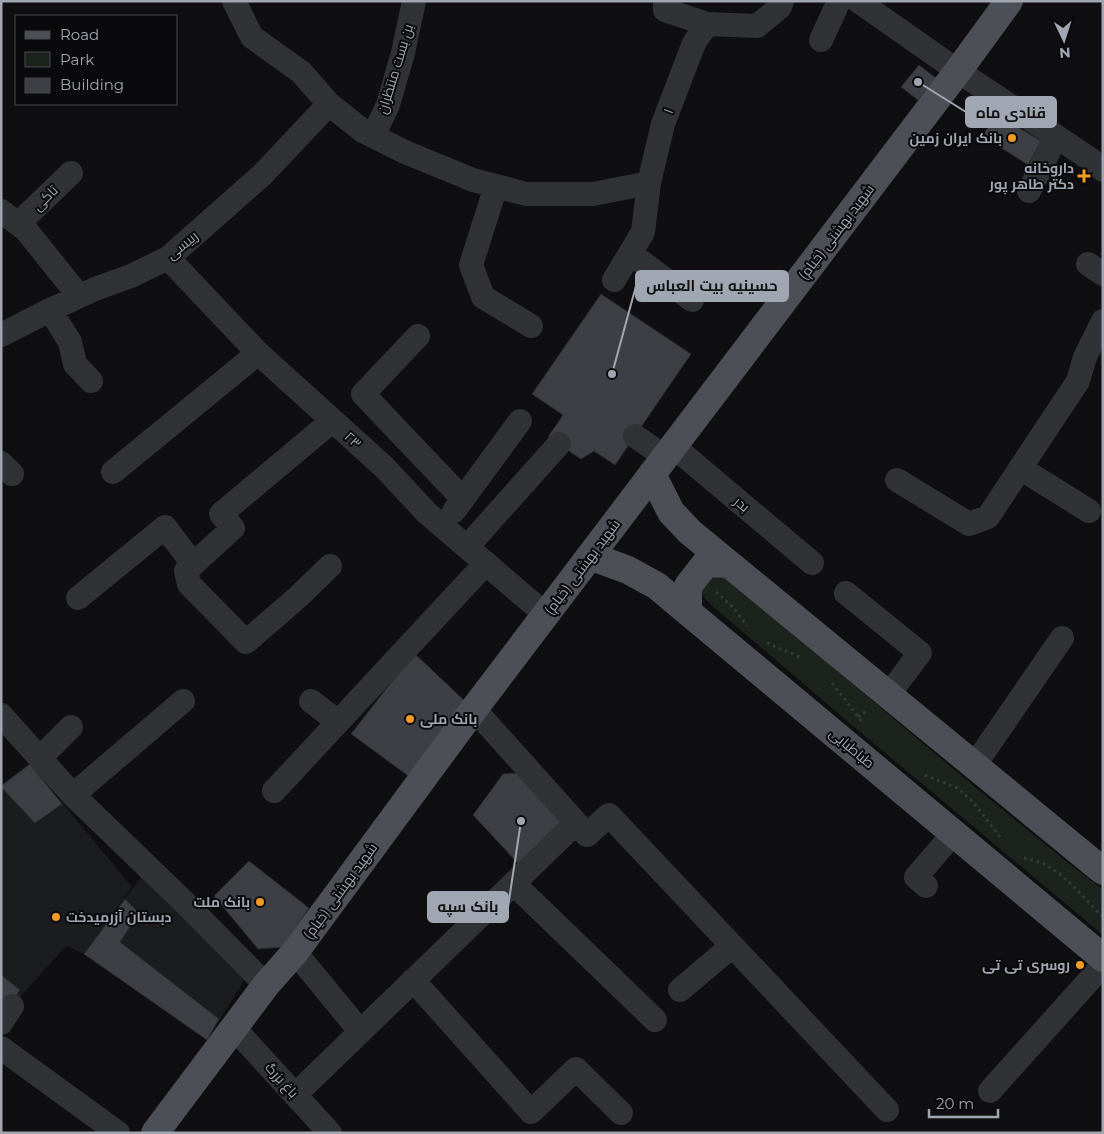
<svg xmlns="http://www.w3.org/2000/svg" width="1104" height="1134" font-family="Montserrat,Cairo,sans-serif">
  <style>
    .built { fill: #1b1c1e }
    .green { fill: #1c231c }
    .building { fill: #3e3f44; stroke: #292a2d }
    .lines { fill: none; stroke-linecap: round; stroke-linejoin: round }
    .path { stroke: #36393d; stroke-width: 3; stroke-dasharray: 2.5 4; stroke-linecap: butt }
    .minor { stroke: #303236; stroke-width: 24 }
    .major { stroke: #4c4f55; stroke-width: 28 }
    .poi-dot { fill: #f39c25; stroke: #0a0a0c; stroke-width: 2 }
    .labels { text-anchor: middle; stroke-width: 4; stroke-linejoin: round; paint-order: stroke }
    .street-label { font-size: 14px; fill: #a0a7b2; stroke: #0a0a0c }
    .poi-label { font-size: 14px; font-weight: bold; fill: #a0a7b2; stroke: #0a0a0c; text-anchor: end }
    .leader { fill: none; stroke: #a0a7b2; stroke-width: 2 }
    .callout-dot { fill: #a0a7b2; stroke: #0a0a0c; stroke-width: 2 }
    .callout { fill: #a0a7b2; stroke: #a0a7b2; stroke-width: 2 }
    .callout-label { font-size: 15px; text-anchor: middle; font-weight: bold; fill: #111 }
  </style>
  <rect width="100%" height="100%" fill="#0f0f11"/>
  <path class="built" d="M30,764L132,887L106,923L143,875L245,979L207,1040L84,954L66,946L1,1018V786Z"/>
  <path class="green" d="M715,569L732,580C854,685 976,791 1103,890V935L853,726L784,667L710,604L703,596L699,583Z"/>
  <path class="building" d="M919,65L936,78L918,100L901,87Z
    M996,114L1041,141L1028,165L983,136Z
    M601,294L691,354L615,465L594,451L581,459L548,437L563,415L532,394Z
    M414,653L468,704L414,780L351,734Z
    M30,764L62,804L35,823L1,787V786Z
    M520,773L569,828L526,872L473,815L503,774Z
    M249,861L309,908L283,947L258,949L214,896Z
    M125,899L139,913L120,942L219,1019L207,1040L84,954Z
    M1,975L20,990L1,1017Z"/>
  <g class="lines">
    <path class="path" d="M716,592L733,607L747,626
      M767,643L802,658
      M832,683L863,723
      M858,717L868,710
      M925,775L957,788L973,802L1001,838
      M1024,858C1031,860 1038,861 1044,864C1068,876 1084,899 1103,917"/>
    <path class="minor" d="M234,1L252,37L301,72L329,104L363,131L405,152L473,180L526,194H593L649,183
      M665,1V10L707,24
      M858,1L958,71L1090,159L1103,170
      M821,40L839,1
      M373,136L388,105L403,53L414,1
      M496,186L471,265L483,297L531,326
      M1029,191L1056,137
      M1,211L26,230L79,296
      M18,224L71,173
      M630,253L692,300
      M168,258L258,353L384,467L427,513L546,615
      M1088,264L1103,274
      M614,280L643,232L649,183L663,124L694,43L707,24L757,26L780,7L782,1
      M50,310L70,342L75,364L91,381
      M1,335L50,310L95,289L131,276L168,258L262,175L329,104
      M418,336L363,394L463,499
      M635,436L665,457
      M673,446L812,563
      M1,463L12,474
      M1020,468L1089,511
      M113,472L258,353
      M897,480L969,524L988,517L1078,381L1085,357L1103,321
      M454,511L520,421
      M467,547L559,444
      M330,566L298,597L246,642L189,584L186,571L233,528L221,514L332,421
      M846,593L920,653L888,695
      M78,598L165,527L193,564
      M311,701L338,722
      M474,709L587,835L609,815L887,1110
      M1,715L73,795L183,901L266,985
      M40,758L71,727
      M974,766L1062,638
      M274,791L486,563
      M73,795L183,701
      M514,884L655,1020
      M926,886L916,877L954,833
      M295,952L360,1031
      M413,980L531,1112L576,1069L621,1113
      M680,990L732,946
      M1,1023L12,1006
      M234,1028L330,1133
      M1,1048L118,1133
      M990,1091L1103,965
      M295,1095L576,823"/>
    <path class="major" d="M652,474L671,512L690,532L1103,871
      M590,556L628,570L657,586L1103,958
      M688,612V586L706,563L729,564
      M155,1133L266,985L295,952L474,709L958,71L1009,1"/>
  </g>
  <g class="poi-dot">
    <circle cx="1012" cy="138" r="5"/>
    <path d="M1081.5 168.5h5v5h5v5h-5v5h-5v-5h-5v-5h5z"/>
    <circle cx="410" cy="719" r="5"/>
    <circle cx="260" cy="902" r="5"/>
    <circle cx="56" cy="917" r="5"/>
    <circle cx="1080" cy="965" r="5"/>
  </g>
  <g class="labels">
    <g class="street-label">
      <text transform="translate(395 69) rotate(-73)" y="5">بن بست منتظران</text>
      <text transform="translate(668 111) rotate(-69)" y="5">۱</text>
      <text transform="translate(45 198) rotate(-45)" y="5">تاکی</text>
      <text transform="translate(836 232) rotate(-53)" y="5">شهید بهشتی (خیام)</text>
      <text transform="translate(182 245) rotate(-39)" y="5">رییسی</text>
      <text transform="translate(353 440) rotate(42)" y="5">۲۳</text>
      <text transform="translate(742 504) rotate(40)" y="5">بدر</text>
      <text transform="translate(582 567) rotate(-53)" y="5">شهید بهشتی (خیام)</text>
      <text transform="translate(852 748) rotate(40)" y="5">طباطبایی</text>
      <text transform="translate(340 891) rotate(-54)" y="5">شهید بهشتی (خیام)</text>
      <text transform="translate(282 1080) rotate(48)" y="5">باغ بزرگ</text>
    </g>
    <g class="poi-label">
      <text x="1002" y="143">بانک ایران زمین</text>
      <text x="1074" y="173">داروخانه<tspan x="1074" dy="16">دکتر طاهر پور</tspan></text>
      <text x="420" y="724" text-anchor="start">بانک ملی</text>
      <text x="250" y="907">بانک ملت</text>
      <text x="66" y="922" text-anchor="start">دبستان آزرمیدخت</text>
      <text x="1070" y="970">روسری تی تی</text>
    </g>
  </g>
  <path class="leader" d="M918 82L966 112M612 374L636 286M521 821L508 907"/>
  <g class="callout-dot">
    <circle cx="918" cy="82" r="5"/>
    <circle cx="612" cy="374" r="5"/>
    <circle cx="521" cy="821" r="5"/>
  </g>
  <g class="callout">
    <rect x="966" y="97" width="90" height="30" rx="5"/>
    <rect x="636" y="271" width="152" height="30" rx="5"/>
    <rect x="428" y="892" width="80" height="30" rx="5"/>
  </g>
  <g class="callout-label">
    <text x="1011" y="118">قنادی ماه</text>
    <text x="712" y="291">حسینیه بیت العباس</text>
    <text x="468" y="912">بانک سپه</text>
  </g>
  <rect width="1104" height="1134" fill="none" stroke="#a0a7b2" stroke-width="5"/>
  <rect x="15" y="15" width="162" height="90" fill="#0a0a0c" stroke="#46494e"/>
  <rect x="25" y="31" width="25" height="8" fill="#4c4f55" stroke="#46494e"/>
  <text x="60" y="40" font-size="15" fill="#a0a7b2">Road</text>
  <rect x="25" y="52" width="25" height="15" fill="#1c231c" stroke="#46494e"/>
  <text x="60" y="65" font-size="15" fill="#a0a7b2">Park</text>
  <rect x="25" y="78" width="25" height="15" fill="#3e3f44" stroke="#46494e"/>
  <text x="60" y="90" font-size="15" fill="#a0a7b2">Building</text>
  <g transform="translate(1064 40) rotate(176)" stroke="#0a0a0c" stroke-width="4" paint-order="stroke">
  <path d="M0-4L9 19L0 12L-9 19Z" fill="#a0a7b2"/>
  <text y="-8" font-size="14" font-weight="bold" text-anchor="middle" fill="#a0a7b2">N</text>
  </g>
  <path d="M929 1109v8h69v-8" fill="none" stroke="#a0a7b2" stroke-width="2.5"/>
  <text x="936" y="1109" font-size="15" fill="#a0a7b2" stroke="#0a0a0c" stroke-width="4" paint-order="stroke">20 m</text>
</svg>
